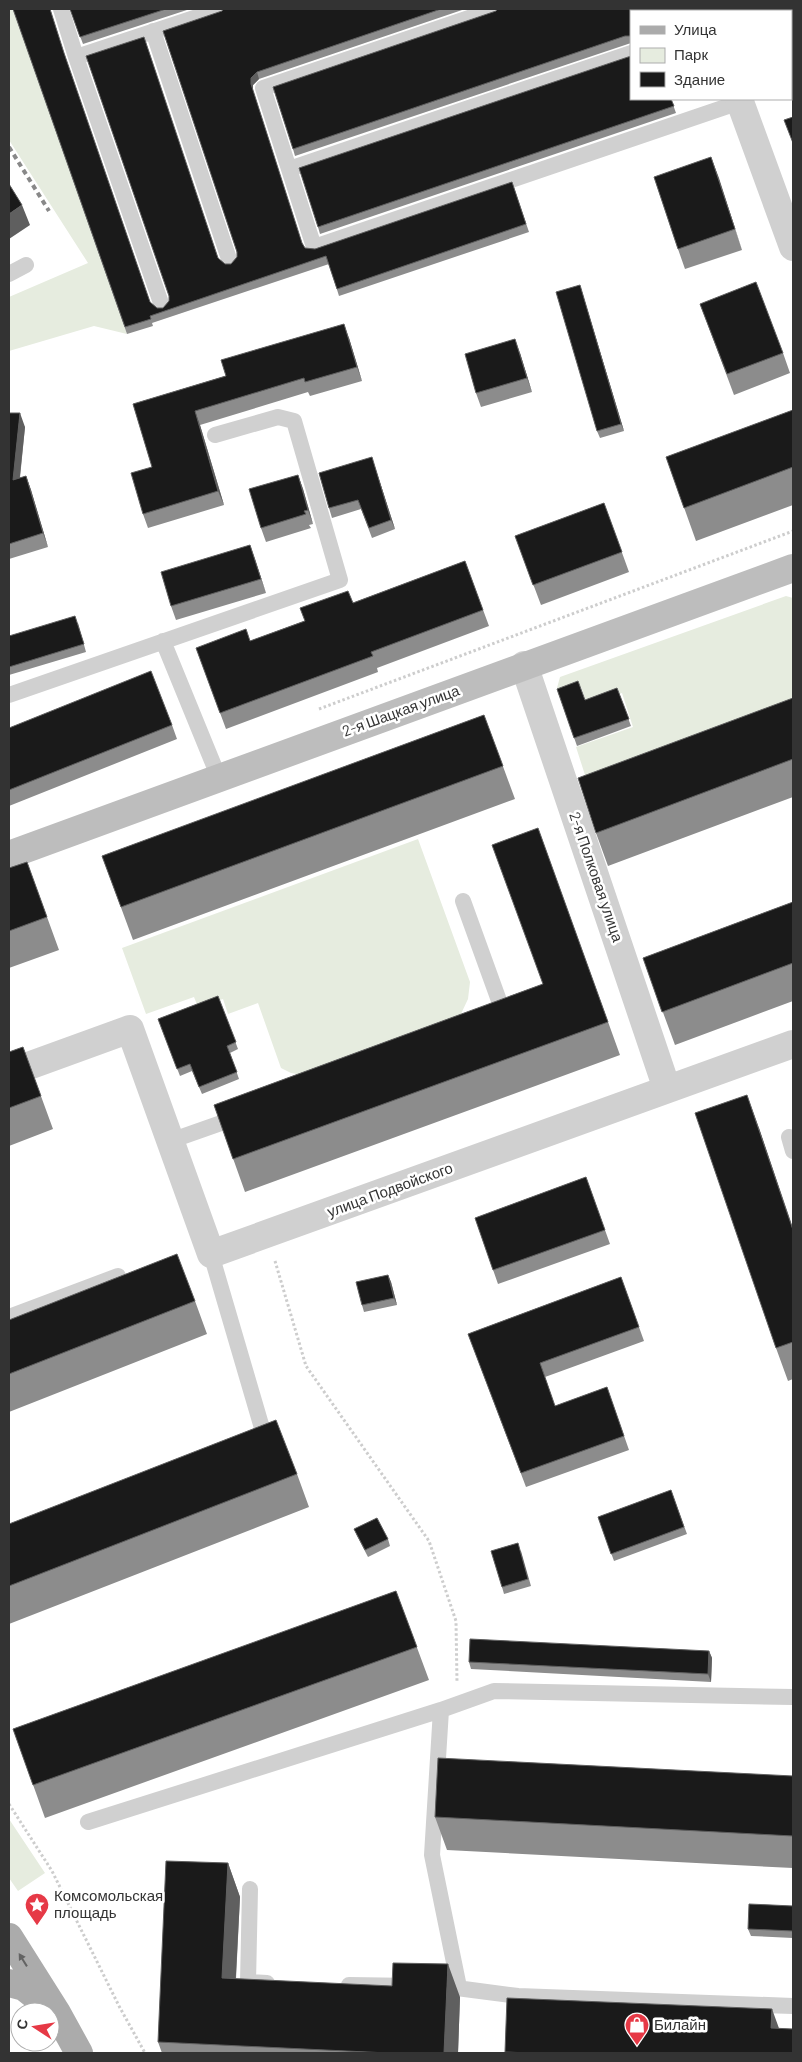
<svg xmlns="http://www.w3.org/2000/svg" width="802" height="2062" font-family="Barlow,sans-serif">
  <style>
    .green { fill: #e6ecdf }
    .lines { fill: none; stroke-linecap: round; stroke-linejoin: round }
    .path { stroke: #cdcdcd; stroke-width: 3; stroke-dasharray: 2.5 2.5; stroke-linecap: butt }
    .lane { stroke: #d0d0d0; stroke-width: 16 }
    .street { stroke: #d0d0d0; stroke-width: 28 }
    .secondary { stroke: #bdbdbd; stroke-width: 28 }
    .primary { stroke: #ababab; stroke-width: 28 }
    .rail { stroke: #888; stroke-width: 4; stroke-dasharray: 5 4; stroke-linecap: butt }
    .wall { fill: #8c8c8c }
    .shaded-wall { fill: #5f5f5f }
    .building { fill: #1a1a1a; stroke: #5f5f5f }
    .oneway { fill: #636363 }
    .labels { text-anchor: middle; stroke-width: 5; stroke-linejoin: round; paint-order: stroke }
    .street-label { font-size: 15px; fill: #333; stroke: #fff }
    .poi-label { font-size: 15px; fill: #333; stroke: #fff; text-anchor: start }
  </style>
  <rect width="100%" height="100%" fill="#fff"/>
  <path class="green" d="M9,9H14L127,334L94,326L9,351V297L88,263L9,140Z
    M786,596L793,598V732L594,803L576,747L633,727L622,693L587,704L581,687L558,695L557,688L560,677Z
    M418,839L470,982L468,999L460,1016L303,1075L291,1073L281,1068L258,1003L228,1014L223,999L198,1007L194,997L146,1014L122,948Z
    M9,1819L45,1873L18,1891L9,1878Z"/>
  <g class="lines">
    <path class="path" d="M319,709L793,531
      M275,1261L306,1366L429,1541L456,1621L457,1682
      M9,1804L52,1871L119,2006L145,2053"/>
    <path class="lane" d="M61,9L76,57
      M495,9L263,88L314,247L740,102
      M153,31L230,262
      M289,169L631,53
      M9,274L26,265
      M162,306L76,57L221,9
      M163,641L219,778
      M9,695L340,580L294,421L278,417L215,435
      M463,901L506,1020
      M789,1137L793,1151
      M170,1141L241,1116
      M211,1254L267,1445
      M9,1317L118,1276
      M441,1710L494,1691L793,1697
      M88,1822L441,1710L432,1855L459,1987
      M250,1889L248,1982L267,1983
      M349,1985L415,1986
      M449,1987L518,1996L793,2006"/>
    <path class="street" d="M703,9L704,11
      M791,83H793
      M739,99L793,247
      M524,665L667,1089
      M9,1073L130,1029L211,1254L793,1044"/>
    <path class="secondary" d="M9,855L793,568"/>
    <path class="primary" d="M9,1937L57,2013L79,2053
      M9,1983L24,1987L48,2006"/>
    <path class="rail" d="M9,147L49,211"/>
  </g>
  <path class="wall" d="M13,9L51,12L66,60L150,302L157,308H163L218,258L225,264H231L237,257L222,11L224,9H465L259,79L253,85V91L302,244L305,248L315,249L512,182L529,232L339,296L329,264L152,323L153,326L127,334Z
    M70,9H190L83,44Z
    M498,9H649L641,11H631V43L628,44L295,156L293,149L496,11Z
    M793,9V38L791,39V11Z
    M671,99L676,113L320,234L318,227Z
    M711,157L742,250L685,269L678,249Z
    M580,285L624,431L600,438L597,431Z
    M700,304L783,353L790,373L734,395Z
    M349,338L362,381L310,396L308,392L200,425L224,505L148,528L143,514L152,467L133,404Z
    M520,353L532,392L481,407L476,393Z
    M793,410V505L696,541L666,457Z
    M9,413L25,427L20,478L26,476L31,490L48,547L9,559Z
    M375,467L395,529L372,538L361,509L332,518L329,508Z
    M298,475L303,489L313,524L309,525L311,528L266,542L261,528Z
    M604,503L629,572L541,605L515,536Z
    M250,545L266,593L176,620L171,606Z
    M465,561L489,626L377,668L378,672L226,729L196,648L250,641Z
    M78,623L86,652L9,675V636Z
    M617,688L631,726L577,746L557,689L585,700Z
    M793,698V797L608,866L596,833Z
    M484,715L515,799L133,940L102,856Z
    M172,725L177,739L9,806V728Z
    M538,828L620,1055L245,1192L214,1105L543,984Z
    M27,862L59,950L9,968V868Z
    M793,902V1001L675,1045L643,958Z
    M218,996L238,1049L230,1053L239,1079L202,1094L192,1071L180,1076L158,1019Z
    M23,1047L53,1129L9,1146V1052Z
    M759,1128L793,1228V1379L788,1381L776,1348Z
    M586,1177L610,1244L498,1284L475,1218Z
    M388,1275L391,1282L397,1305L364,1312L362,1305Z
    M621,1277L644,1341L545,1377L555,1406L607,1387L629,1450L526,1487L468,1334Z
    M195,1301L207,1334L9,1412V1320Z
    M297,1474L309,1507L9,1624V1524Z
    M671,1490L687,1534L614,1561L598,1517Z
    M354,1529L388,1539L390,1546L368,1557L357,1536Z
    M521,1551L531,1586L504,1594L502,1587Z
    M396,1591L429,1680L45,1818L13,1729Z
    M709,1651L712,1658L711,1682L471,1669L469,1662Z
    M793,1776V1868L447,1850L435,1817Z
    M228,1863L240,1897L236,1979L460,1997L458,2053H162L158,2042Z
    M793,1906V1938L751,1936L748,1929Z"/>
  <path class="shaded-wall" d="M257,72L259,79L253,85V91L251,84V78Z
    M711,157L719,178L742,250Z
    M22,205L30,225L9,239V214Z
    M580,285L582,292L624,431L621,424Z
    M344,324L349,338L362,381L357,367Z
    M515,339L520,353L532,392L527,378Z
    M195,411L200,425L224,505L218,491Z
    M20,413L25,427L18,494L13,480Z
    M372,457L375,467L395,529L391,520Z
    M298,475L303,489L313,524L308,510Z
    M26,476L31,490L48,547L43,533Z
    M250,545L255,559L266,593L261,579Z
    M747,1095L759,1128L793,1230Z
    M388,1275L391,1282L397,1305L394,1298Z
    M709,1651L712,1658L711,1682L708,1674Z
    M228,1863L240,1897L234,2011L222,1978Z
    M448,1964L460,1997L458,2053H444Z
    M772,2009L784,2042L771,2028Z"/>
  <path class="building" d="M13,9H50L64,53L150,302L157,308H163L169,301V296L86,56L144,37L218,258L225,264H231L237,257V252L163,31L222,11L224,9H441L257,72L251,78V84L302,243L305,248L315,249L512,182L526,224L337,289L326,256L150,316L151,319L125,327Z
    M70,9H166L80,37Z
    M498,9H634V11H631V36H625L293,149L273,87L496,11Z
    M753,9H793V23L791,24V11H754Z
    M631,56V99H671L674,106L318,227L299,168Z
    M793,117V143L784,120Z
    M711,157L735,229L678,249L654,177Z
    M9,184L22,205L9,214Z
    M756,282L783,353L727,374L700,304Z
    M580,285L621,424L597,431L556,292Z
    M344,324L357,367L305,382L304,378L195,411L218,491L143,514L131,473L152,467L133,404L226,376L221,360Z
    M515,339L527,378L476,393L465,354Z
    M793,410V467L684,508L666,457Z
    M9,413H20L13,480L26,476L43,533L9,544Z
    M372,457L391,520L369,528L358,500L329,508L319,473Z
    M298,475L308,510L304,511L306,514L261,528L249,489Z
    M604,503L622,552L533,585L515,536Z
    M250,545L261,579L171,606L161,572Z
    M465,561L483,610L371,652L373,656L220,713L196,648L246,629L250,641L305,621L300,608L348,591L353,603Z
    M75,616L84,644L9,667V636Z
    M151,671L172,725L9,790V728Z
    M578,681L585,700L617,688L629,719L574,738L557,689Z
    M793,698V759L596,833L578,778Z
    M484,715L503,766L121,907L102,856Z
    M538,828L608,1022L233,1159L214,1105L543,984L492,845Z
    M27,862L47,917L9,931V868Z
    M793,902V963L662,1012L643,958Z
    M218,996L236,1042L227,1046L237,1072L199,1087L190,1064L177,1069L158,1019Z
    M23,1047L41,1096L9,1108V1052Z
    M747,1095L793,1230V1342L776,1348L695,1113Z
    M586,1177L605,1230L493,1270L475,1218Z
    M177,1254L195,1301L9,1374V1320Z
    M388,1275L394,1298L362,1305L356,1282Z
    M621,1277L639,1327L540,1363L555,1406L607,1387L624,1436L521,1473L468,1334Z
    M276,1420L297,1474L9,1586V1524Z
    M671,1490L684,1527L611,1554L598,1517Z
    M377,1518L388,1539L365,1550L354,1529Z
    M518,1543L528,1579L502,1587L491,1551Z
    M396,1591L417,1647L33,1785L13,1729Z
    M470,1639L709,1651L708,1674L469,1662Z
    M438,1758L793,1776V1836L435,1817Z
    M166,1861L228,1863L222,1978L392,1986L393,1963L448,1964L444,2053H388L158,2042Z
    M749,1904L793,1906V1931L748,1929Z
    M507,1998L772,2009L771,2028L793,2029V2053H530L505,2052Z"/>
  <defs><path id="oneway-solid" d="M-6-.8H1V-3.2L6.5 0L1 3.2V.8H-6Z" transform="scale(1.25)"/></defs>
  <use class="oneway" href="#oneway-solid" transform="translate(23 1960) rotate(-122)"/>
  <defs>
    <symbol id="sight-pin" viewBox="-11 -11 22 30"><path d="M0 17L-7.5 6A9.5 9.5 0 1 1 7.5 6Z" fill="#e63946" stroke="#fff"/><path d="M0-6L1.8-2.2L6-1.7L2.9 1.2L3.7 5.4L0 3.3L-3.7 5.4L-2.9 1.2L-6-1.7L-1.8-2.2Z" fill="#fff"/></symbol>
    <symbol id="shop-pin" viewBox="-11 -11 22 30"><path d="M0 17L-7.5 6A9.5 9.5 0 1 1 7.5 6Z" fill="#e63946" stroke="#fff"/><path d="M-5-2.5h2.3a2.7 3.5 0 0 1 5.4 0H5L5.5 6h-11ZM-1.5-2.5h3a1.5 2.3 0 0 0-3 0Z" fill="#fff"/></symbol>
  </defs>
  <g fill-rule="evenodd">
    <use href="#sight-pin" x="23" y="1891" width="28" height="38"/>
    <use href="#shop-pin" x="623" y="2011" width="28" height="38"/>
  </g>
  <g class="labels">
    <g class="street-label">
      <text transform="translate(401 711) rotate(-20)" y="5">2-я Шацкая улица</text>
      <text transform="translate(596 877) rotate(71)" y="5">2-я Полковая улица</text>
      <text transform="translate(390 1190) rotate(-20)" y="5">улица Подвойского</text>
    </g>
    <g class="poi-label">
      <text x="54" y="1901">Комсомольская<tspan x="54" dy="17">площадь</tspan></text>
      <text x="654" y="2030">Билайн</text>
    </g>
  </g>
  <rect width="802" height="2062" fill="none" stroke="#333333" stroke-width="20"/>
  <rect x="630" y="10" width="162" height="90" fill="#ffffff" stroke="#adadad"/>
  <rect x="640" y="26" width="25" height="8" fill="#ababab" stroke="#adadad"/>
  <text x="674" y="35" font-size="15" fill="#333333">Улица</text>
  <rect x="640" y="48" width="25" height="15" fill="#e6ecdf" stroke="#adadad"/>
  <text x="674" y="60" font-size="15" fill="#333333">Парк</text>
  <rect x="640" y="72" width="25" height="15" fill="#1a1a1a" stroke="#adadad"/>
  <text x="674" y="85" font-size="15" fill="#333333">Здание</text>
  <g transform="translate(35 2027) rotate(282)"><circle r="24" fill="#ffffff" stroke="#adadad"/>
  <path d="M0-4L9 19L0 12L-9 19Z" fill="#e63946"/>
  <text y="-8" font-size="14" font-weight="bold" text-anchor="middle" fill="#333333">С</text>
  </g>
</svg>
